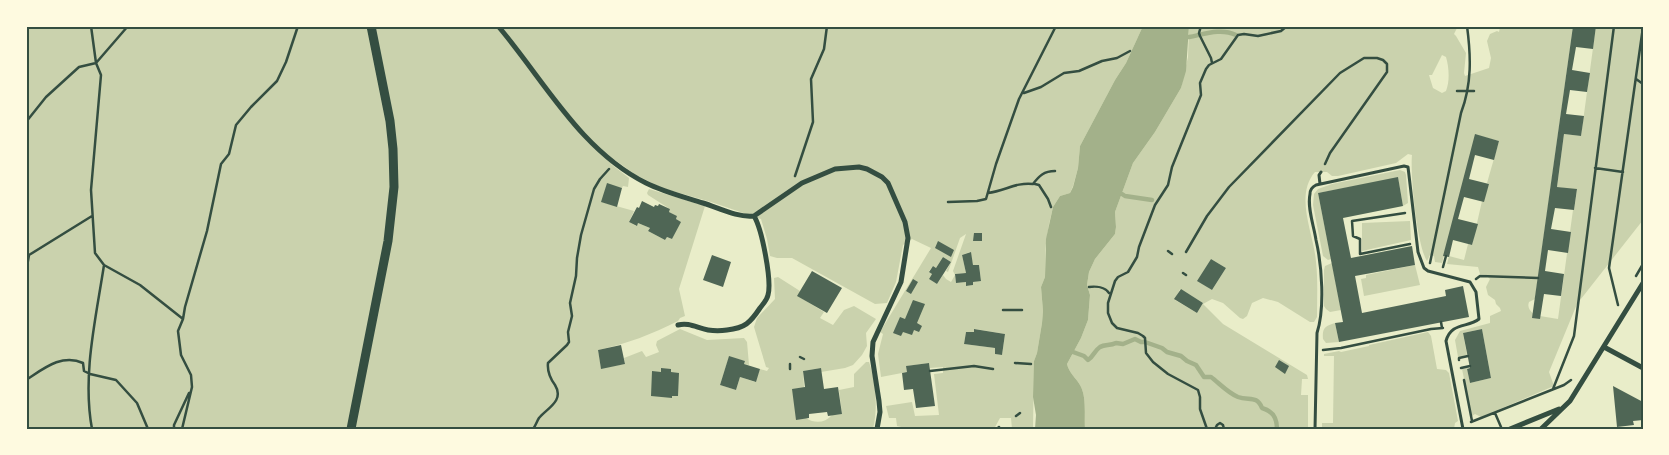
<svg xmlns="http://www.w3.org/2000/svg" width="1669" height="455" font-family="Montserrat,sans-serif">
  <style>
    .green { fill: #cad2ad; fill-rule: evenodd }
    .water { fill: #a3b18a }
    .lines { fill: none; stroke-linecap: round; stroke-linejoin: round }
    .stream { stroke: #a3b18a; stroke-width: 4.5 }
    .building { fill: #4f6655 }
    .path { stroke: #344e41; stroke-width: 2.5 }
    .service { stroke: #344e41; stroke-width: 3 }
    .minor { stroke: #344e41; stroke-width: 5 }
    .secondary { stroke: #344e41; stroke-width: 9 }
    .neatline { fill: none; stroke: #344e41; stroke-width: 2 }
  </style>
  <rect width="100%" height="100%" fill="#e9edc9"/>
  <path class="green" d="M26,26H1143L1126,63L1115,80L1080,146L1078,168L1073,186L1070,193L1060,196L1053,207L1049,224L1045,250V277L1041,287L1043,311L1042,323L1037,353L1034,361L1033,429H1012L1011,418H1000L994,429H910L897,426L896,418H889L886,406L912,402L915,416L939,415L934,374L943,373V367L930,368L929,363L907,366V372L881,377L878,354L883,334L880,332L931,248L912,239L903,245L896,282L887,303L875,304L792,258H777L770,256L767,239L761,219L711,202L662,188L636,175L615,160L611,164L629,178L628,187L623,186L622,188L607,184L602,202L634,211L629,222L636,226L638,223L650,228L648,231L665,240L667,237L672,239L680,222L676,219L677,216L669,212L670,209L648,195L647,193L649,189L705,206L679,289L685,316L680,318L678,321C652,334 627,344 598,350L601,368L625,364L624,358L642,351L646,357L659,352L656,345L657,341L680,329L707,340L744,338L747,342L749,365L744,364L745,361L729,357L720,385L736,390L740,377L755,382L760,369L767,371L769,368L766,367L754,327L757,318L775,299L774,278L778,277L800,291L798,296L824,312L820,318L833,325L844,310L854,306L876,319L866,333L867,346L862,355L853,365L845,368L821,372V368L803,371L806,418C815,424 825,423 832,415L842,414L839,390L854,387V374L866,362H869C876,382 878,408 873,429H26ZM966,234L953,271L955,275L951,282L946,279L943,275L937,284L929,279L932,274L929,271L933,266L936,268L943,257L951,262L946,271L948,272L960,238ZM970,252L973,265H979L981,280L973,282V285L967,286L966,282L956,283L955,274L966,273L962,255ZM975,329L1005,334L1002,355L995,354V348L964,344L966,332H974Z
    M1189,26H1458L1454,34L1456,36L1466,53L1464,73L1465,76L1489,68L1491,58L1487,41L1490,34L1497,31L1499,32L1500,27L1493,26H1573L1535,299L1529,302C1526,310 1534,314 1540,319V316L1558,319L1573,210H1574L1577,190L1557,187L1564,134L1581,136L1596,26H1643V220L1577,304L1549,372L1554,386L1481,417L1475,414L1472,416L1471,413L1462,369L1470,367L1467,369L1470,383L1491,378L1482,329L1463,333L1467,355L1458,357L1455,340L1460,331L1490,323V316L1501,311L1500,308L1496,304L1495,300L1488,295L1486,287L1490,279L1486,275L1480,274L1478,267L1447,264L1449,256L1464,260L1468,244L1472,245L1482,201L1489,184L1487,183L1499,141L1476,135L1442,263L1435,262L1434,256L1430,255L1427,261C1417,246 1410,174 1412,155L1408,154L1396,163L1338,176H1332L1327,172H1315C1294,196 1314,234 1316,262C1318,280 1317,298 1317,317L1314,322H1310L1278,302L1263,298L1252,303L1247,316L1243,319L1240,318L1223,303L1212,299L1203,304L1223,324L1307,375L1308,379H1302L1301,395H1308V429H1085C1084,415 1087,397 1080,385C1076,378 1069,373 1067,364L1081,338L1088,320L1090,295L1087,285L1089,272L1095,259L1115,234L1116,227L1115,212L1133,163L1155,132L1181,88L1188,57ZM1442,55L1446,57C1449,67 1450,81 1446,91L1442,93L1433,88L1429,75H1432ZM1211,259L1226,268L1212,290L1198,281ZM1180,289L1203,303L1197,313L1175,300Z
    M1400,170L1405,172L1406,175L1408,203L1403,206L1398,178L1318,193L1331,259L1328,260L1323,256L1313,205L1314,194L1318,189L1332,184Z
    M1410,221L1411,240L1362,251V223Z
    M1332,263L1341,310L1330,312L1326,309L1324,306V270L1325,266Z
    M1415,265L1420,285L1364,296L1361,279L1366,278V275Z
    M1335,323L1339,342L1326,343L1323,339C1322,328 1325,326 1335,323Z
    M1428,332L1431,336L1437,369L1446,370L1449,373L1458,421L1455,423L1454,429H1322V423H1333L1334,356H1324V354L1339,351L1341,352L1369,346V345Z"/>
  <path class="water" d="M1143,26H1189L1186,71L1181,88L1155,132L1133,163L1115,212L1116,227L1115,234L1095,259L1089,272L1087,285L1090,295L1088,320L1081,338L1067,364C1069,373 1076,378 1080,385C1087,397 1084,415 1085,429H1035L1036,415L1033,397L1034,361L1037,353L1042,323L1043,311L1041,287L1045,277L1046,239L1053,207L1060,196L1070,193L1073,187L1078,168L1080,146L1115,80L1126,63Z"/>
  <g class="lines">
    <path class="stream" d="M1189,37C1205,34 1221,28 1236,35
      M1122,194L1125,196L1152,200
      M1073,352L1084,356L1088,360C1094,356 1094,351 1100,347C1105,344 1110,346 1116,343L1123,344L1135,339L1141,342H1145L1162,348L1167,352L1181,356L1187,361L1196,365L1204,377H1211C1219,383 1228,393 1238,397C1249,401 1257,395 1262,408C1273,411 1277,418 1277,429"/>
  </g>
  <path class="building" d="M1573,26H1596L1593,49L1576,47L1572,70L1590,73L1587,92L1570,90L1566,114L1584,116L1581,136L1564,134L1557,187L1577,189L1574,210L1555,208L1551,229L1571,232L1568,253L1548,250L1545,271L1564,274L1561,296L1544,294L1540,319L1532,318Z
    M1475,134L1499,141L1494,160L1475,155L1469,179L1489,184L1484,202L1464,197L1458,219L1478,224L1472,245L1453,240L1449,257L1443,256Z
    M1398,177L1403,206L1343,218L1351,258L1412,246L1415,265L1355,276L1362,313L1446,296L1445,290L1463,286L1469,317L1339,342L1335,323L1343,322L1318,193Z
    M607,183L622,188L617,207L601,202Z
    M642,201L654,207L655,205L658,206L659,204L670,209L669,212L677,216L676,219L681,222L672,239L667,237L665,240L648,231L650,228L638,223L637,226L629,222L637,207L639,208Z
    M974,233H982V241H973Z
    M938,241L954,250L951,257L935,248Z
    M971,252L973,265H979L981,281L973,282V285L966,286V282L956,283L955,274L966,273L962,255Z
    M712,255L731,262L723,287L703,280Z
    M943,257L951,262L937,284L929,279L932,274L929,272L933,266L936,268Z
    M1211,259L1226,268L1212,290L1197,281Z
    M812,271L842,288L827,313L797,296Z
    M913,279L918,282L911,294L906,291Z
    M1181,289L1203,303L1197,313L1174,299Z
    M913,300L925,304L917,323L922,326L919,332L914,330L912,335L903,332L901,336L893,333L900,317L905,319Z
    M974,329L1005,334L1002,355L995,354V348L964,344L966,332H974Z
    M1482,329L1491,378L1470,383L1467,369L1470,368L1463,333Z
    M621,345L625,364L601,369L598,350Z
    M729,356L745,361L744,364L760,369L756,382L740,377L736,390L720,385Z
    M1279,360L1289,366L1285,374L1275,367Z
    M929,363L935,406L916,408L913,389L904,390L902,373L907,372L906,366Z
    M661,368L671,369V372L679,373L678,396H672V398L651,396L652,371L661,372Z
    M821,368L824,389L838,387L842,414L828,416L827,412L809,414V418L796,420L792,389L805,387L803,371Z
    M1613,386L1643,402V420L1633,421L1634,425L1617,427Z"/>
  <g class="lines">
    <path class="path" d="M91,26L96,63L101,75L91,190L95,253L104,265L140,285L183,319L178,331L181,355L191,375L192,387L182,429
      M1201,26L1199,33L1200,36L1211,58L1212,63
      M1636,79L1643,84
      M1457,91H1474
      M1024,93L1041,87L1064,73L1079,71L1102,61L1117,58L1130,51
      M26,122L46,97L79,67L96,63L128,26
      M1595,168L1623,172
      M795,176L813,122L811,79L824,49L827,26
      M1035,184L1039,185L1048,199L1051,207
      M988,193C1005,191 1016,182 1033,184C1039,176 1044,171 1055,171
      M948,202L977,201L986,199L996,164L1019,99L1056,26
      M1405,213L1352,221L1353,236L1360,239V254L1410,244
      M1168,251L1172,254
      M1186,252L1207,216L1229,187L1340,73L1364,58H1377L1383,60L1387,64V72L1330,153L1325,164
      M1430,263L1461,113C1472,84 1471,56 1467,26
      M1443,267L1446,256
      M26,272L29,255L92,216
      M1183,273L1186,275
      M1636,276L1643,264
      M1476,279L1480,276L1538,278
      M1089,287C1096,286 1105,287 1109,293
      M1618,305L1609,268L1643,27
      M1003,310H1022
      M183,319L185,307L207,231L221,164L229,154L236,125L251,107L277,81L286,62L298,26
      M1441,322L1442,328
      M1323,350L1341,348L1431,329L1443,328
      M800,357L804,359
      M1459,360V358L1468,356
      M1015,363L1031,364
      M790,364V369
      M1461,368L1470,366
      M930,371L974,366L993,369
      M26,380C43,369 62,353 83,363L84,371L90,374L116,380L137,403L148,429
      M1464,380L1472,421
      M1553,389L1574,336L1614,26
      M1495,413L1501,427
      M1016,416L1020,413
      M1471,422L1564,385L1571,380
      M92,429C82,375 96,318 104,265
      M174,429V425L189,393
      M533,429C536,425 537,421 539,418C546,409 565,401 555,385C550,378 547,372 548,363L567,345L569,342L568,332L572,316L570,303L576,276L577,258L581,235L594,189L600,179L609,169
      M997,429L999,427
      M1207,429L1200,409V397L1198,390L1168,374L1153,362L1146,353L1145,338L1143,336L1138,333L1117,328L1112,323L1108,313V303L1115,281L1118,277L1128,272L1137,257L1139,247L1155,205L1168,185L1172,167L1201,95L1200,83L1206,69L1209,65L1221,59L1238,35L1244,34L1258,36L1281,31L1287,26
      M1215,429L1217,425L1220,423L1223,425L1224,429"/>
    <path class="service" d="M1320,184L1319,175L1321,172
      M1315,429L1317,333C1325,308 1322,266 1316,240C1314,226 1307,208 1310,194C1310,189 1312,187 1316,185L1404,166L1408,167L1418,252L1424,268L1428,271L1470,282L1476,292L1479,319C1468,328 1451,322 1446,341L1463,429"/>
    <path class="minor" d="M498,26C544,80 580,150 646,183C664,192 684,197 703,203C719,208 738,218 754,216L802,183L835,169L859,167L867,169L882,177L888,183L905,222L908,238L901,282L873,342L872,356L879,401L880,412L877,429
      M678,325C689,322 697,328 708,330C714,331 721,331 727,330C745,328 750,323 760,308C763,304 767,300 768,295C772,281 762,229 754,216
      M1604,347L1643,368
      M1510,429L1559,409
      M1541,429L1570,401L1643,283"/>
    <path class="secondary" d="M351,429L388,241L394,187L393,149L390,121L371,26"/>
  </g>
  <rect width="1669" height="455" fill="none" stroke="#fefae0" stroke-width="55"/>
  <rect x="28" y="28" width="1614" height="400" class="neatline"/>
</svg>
